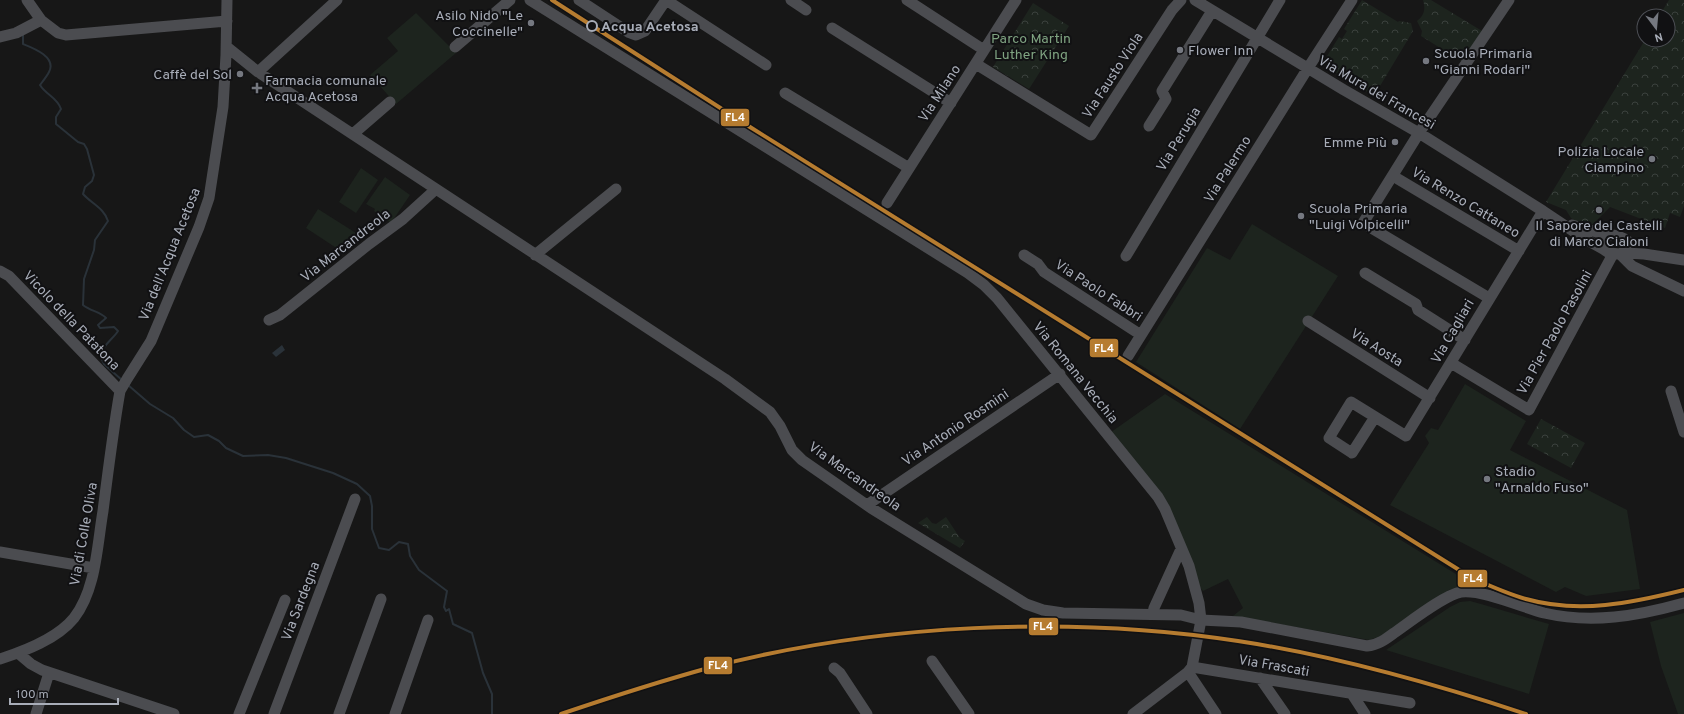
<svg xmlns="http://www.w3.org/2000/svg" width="1684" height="714" font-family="Overpass,sans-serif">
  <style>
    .green { fill: #1d241e }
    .park { fill: url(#park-crowns) }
    .water { fill: #2a3239 }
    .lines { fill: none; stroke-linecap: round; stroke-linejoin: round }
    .stream { stroke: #2a3239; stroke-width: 2 }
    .minor { stroke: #4b4c50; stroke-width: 11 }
    .rail-1-casing { stroke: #111113; stroke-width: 7 }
    .rail-1 { stroke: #b67c30; stroke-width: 4 }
    .poi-dot { fill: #757880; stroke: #111113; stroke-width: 1.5 }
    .stop-dot { fill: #111113; stroke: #a8adb8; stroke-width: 2 }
    .labels { text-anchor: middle; stroke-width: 4; stroke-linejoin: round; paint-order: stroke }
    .poi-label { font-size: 14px; fill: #a8adb8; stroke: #111113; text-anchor: start }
    .stop-label { font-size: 14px; font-weight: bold; fill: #a8adb8; stroke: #111113; text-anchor: start }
    .park-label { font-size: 14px; fill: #7fa381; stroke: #111113 }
    .street-label { font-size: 14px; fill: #a8adb8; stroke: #111113 }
    .line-badge { stroke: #111113; stroke-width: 1.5 }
    .badge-label { font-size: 11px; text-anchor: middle; font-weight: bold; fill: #fff }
  </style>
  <defs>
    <pattern id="park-crowns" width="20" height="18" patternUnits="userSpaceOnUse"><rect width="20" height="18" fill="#1d241e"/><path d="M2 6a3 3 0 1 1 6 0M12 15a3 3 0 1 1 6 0" fill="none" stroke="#3b413d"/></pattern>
  </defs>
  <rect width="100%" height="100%" fill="#171717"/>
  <path class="green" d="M416,13L456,53L396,104L370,75L398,51L387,38Z
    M361,168L378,180L356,213L339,202Z
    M385,177L410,195L391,223L374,211L375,209L366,204Z
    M318,209L356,233L344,253L306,228Z
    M1252,224L1338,276L1240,429L1136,362L1207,248L1230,260Z
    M1465,384L1526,421L1510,450L1627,510L1640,589L1586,596L1565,587L1556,592L1390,505L1429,443L1425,436L1431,428L1438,430Z
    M1165,394L1459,576L1480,586H1465L1449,590L1381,636L1369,640L1233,616L1243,608L1228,579L1203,591L1194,581L1159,499L1107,435Z
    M1470,601L1481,604L1549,624L1529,694L1386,650L1450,607L1460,602Z
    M1684,613V714H1678L1661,666L1650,622Z"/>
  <path class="park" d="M1362,0L1398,22L1399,21L1411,23L1413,31L1374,96L1322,64L1339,37L1342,39L1347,31L1344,29Z
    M1423,0H1431L1482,31L1463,62L1421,36L1422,31L1417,21C1424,16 1426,9 1423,0Z
    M1669,0H1684V206L1680,217L1670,213L1665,228L1610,207L1591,226L1577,222L1571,218L1566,210L1546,202L1645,40H1668V16H1659Z
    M1033,3L1069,26L1029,89L993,67Z
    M1541,419L1585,443L1571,468L1527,444Z
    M927,517L932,523L936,524L946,517L960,538L965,541L960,548L918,523Z"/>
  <path class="water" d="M282,345L285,350L276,357L272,353Z"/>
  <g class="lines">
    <path class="stream" d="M23,35V44C33,48 57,57 49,72C47,76 43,81 40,85C46,95 57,97 61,109L56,117V124L78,142L84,144L87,149L94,175L92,181L85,187L83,194C92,204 104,208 108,221L95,240L94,250L84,279L83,305C90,311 101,312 106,318L98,325L100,328L114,327L118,331C113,339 103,345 100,355L104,364L123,381
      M128,385L150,404L173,418L184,430L194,437L208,435L219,441L226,448L243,456L268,455L286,458L333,473L357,484L370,496L372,506V529L379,548L389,550L399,542L408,544L410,556L419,570L447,591L444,607L446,611L449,609L453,624L472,633L483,673L492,694V714"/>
    <path class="minor" d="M27,0L41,20
      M530,0L968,273L984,285L997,298L1158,497L1165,509L1189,566L1199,603L1201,620L1192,667L1188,672L1133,714
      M579,0L628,32L636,35L645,31L666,0
      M666,0L766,65
      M791,0L806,10
      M907,0L984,50
      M1195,0L1344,90L1419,133L1543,211L1585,239L1603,249
      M832,28L951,103
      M0,37L16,33L41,20L58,33L66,35L227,21
      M227,47L258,72L725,379L770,412L780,426L792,450L802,460L871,508L1026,604L1043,610L1063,613L1181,615L1201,620L1241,622L1367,646C1378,645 1386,639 1394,633C1410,622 1444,595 1461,592C1481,589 1522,607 1544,613C1592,624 1637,616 1684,603
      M455,47L510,0
      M976,64L1091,135L1172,10L1181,0
      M258,72L337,0
      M785,93L909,168
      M1149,126L1166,99L1162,91L1212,11
      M353,134L390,102
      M1398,179L1519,251
      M887,203L1016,0
      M1572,225L1607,235
      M1607,235C1614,234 1623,237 1629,242L1628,250L1620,254L1609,253L1603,249C1601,243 1601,239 1607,235Z
      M1625,253L1644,254L1684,260
      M1620,254L1632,266L1684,291
      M535,255L616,189
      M1024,255L1038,264L1044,272L1141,335
      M1126,256L1280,0
      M0,271L9,276L120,391
      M1365,273L1416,304L1418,310L1465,340
      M1489,298L1363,223L1419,133L1509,0
      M269,320L280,315L369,244L403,219L436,189
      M1308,321L1430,398
      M1128,356L1308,68L1352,0
      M1451,363L1529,410L1613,254
      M1671,391L1684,432
      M1375,417L1352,453L1329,438L1351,402L1406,436L1543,211
      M867,505L1060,374
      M0,552L94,568
      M1153,614L1154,608L1181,549
      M18,653L31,664L42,670L174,714
      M0,659C25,651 57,639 74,618C96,590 97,546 103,511C108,471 113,431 120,391L127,379L151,341L199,227L209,198L223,107L226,55L227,0
      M932,661L969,714
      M1192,667L1410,703
      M834,668L840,673L867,714
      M1188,672L1216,714
      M1260,678L1285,714
      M1352,694L1365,714
      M36,714L49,673
      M239,714L285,600
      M274,714L355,499
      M339,714L381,599
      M395,714L428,620"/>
    <defs>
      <path id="rail-1" d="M552,0L750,127L1472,578C1490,586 1508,594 1526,599C1579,614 1632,603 1684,590
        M561,714C611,697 661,681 712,667C877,624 1070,615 1238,641C1337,656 1432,683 1526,714"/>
    </defs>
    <use href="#rail-1" class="rail-1-casing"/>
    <use href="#rail-1" class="rail-1"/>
  </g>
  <g class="poi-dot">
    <circle cx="531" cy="23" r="4"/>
    <circle cx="1180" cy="50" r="4"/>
    <circle cx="1426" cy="61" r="4"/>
    <circle cx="240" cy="74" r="4"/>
    <path d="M255 82h4v4h4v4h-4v4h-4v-4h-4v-4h4z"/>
    <circle cx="1395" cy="142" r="4"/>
    <circle cx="1652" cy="159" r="4"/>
    <circle cx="1599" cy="210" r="4"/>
    <circle cx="1301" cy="216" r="4"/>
    <circle cx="1487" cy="479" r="4"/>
  </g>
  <circle class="stop-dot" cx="592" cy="26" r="5"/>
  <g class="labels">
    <g class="poi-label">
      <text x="523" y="20" text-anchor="end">Asilo Nido "Le<tspan x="523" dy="16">Coccinelle"</tspan></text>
      <text x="1188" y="55">Flower Inn</text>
      <text x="1434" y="58">Scuola Primaria<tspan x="1434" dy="16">"Gianni Rodari"</tspan></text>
      <text x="232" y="79" text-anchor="end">Caffè del Sol</text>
      <text x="265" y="85">Farmacia comunale<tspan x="265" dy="16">Acqua Acetosa</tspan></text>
      <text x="1387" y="147" text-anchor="end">Emme Più</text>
      <text x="1644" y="156" text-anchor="end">Polizia Locale<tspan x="1644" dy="16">Ciampino</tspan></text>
      <text x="1309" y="213">Scuola Primaria<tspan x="1309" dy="16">"Luigi Volpicelli"</tspan></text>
      <text x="1599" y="230" text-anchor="middle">Il Sapore dei Castelli<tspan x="1599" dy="16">di Marco Cialoni</tspan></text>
      <text x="1495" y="476">Stadio<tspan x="1495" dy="16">"Arnaldo Fuso"</tspan></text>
    </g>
    <g class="stop-label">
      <text x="601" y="31">Acqua Acetosa</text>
    </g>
    <g class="park-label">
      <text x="1031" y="43">Parco Martin<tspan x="1031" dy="16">Luther King</tspan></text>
    </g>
    <g class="street-label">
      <text transform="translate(1112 75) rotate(-57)" y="5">Via Fausto Viola</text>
      <text transform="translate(1377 92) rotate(30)" y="5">Via Mura dei Francesi</text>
      <text transform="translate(939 93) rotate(-57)" y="5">Via Milano</text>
      <text transform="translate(1178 139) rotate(-59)" y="5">Via Perugia</text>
      <text transform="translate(1227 169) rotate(-58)" y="5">Via Palermo</text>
      <text transform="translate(1466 202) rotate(31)" y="5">Via Renzo Cattaneo</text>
      <text transform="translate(345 245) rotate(-38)" y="5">Via Marcandreola</text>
      <text transform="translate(169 254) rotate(-68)" y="5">Via dell'Acqua Acetosa</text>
      <text transform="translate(1099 290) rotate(33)" y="5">Via Paolo Fabbri</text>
      <text transform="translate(72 320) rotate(46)" y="5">Vicolo della Patatona</text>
      <text transform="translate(1452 331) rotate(-60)" y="5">Via Cagliari</text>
      <text transform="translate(1554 332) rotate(-61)" y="5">Via Pier Paolo Pasolini</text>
      <text transform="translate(1377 347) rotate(32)" y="5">Via Aosta</text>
      <text transform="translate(1076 372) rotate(51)" y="5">Via Romana Vecchia</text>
      <text transform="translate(955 427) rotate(-34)" y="5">Via Antonio Rosmini</text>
      <text transform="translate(855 476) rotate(35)" y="5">Via Marcandreola</text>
      <text transform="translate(83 534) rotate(-80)" y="5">Via di Colle Oliva</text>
      <text transform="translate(300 601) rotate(-69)" y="5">Via Sardegna</text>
      <text transform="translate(1274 665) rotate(10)" y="5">Via Frascati</text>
    </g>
  </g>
  <g class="line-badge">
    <rect x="720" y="108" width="30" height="19" rx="4" fill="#b67c30"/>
    <rect x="1089" y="338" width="30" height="20" rx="4" fill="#b67c30"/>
    <rect x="1457" y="569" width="31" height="19" rx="4" fill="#b67c30"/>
    <rect x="1028" y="617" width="31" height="19" rx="4" fill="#b67c30"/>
    <rect x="703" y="656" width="30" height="19" rx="4" fill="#b67c30"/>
  </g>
  <g class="badge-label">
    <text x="735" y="121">FL4</text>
    <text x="1104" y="352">FL4</text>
    <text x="1473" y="582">FL4</text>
    <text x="1043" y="630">FL4</text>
    <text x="718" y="669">FL4</text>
  </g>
  <g transform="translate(1656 28) rotate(164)"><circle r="19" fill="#111113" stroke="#4d4f55"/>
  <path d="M0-3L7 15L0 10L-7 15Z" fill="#757880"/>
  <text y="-6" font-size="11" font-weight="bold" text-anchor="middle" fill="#a8adb8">N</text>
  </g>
  <path d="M10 698v6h108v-6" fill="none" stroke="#a8adb8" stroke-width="2"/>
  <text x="16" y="698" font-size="12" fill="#a8adb8" stroke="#111113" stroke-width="3" paint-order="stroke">100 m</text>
</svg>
